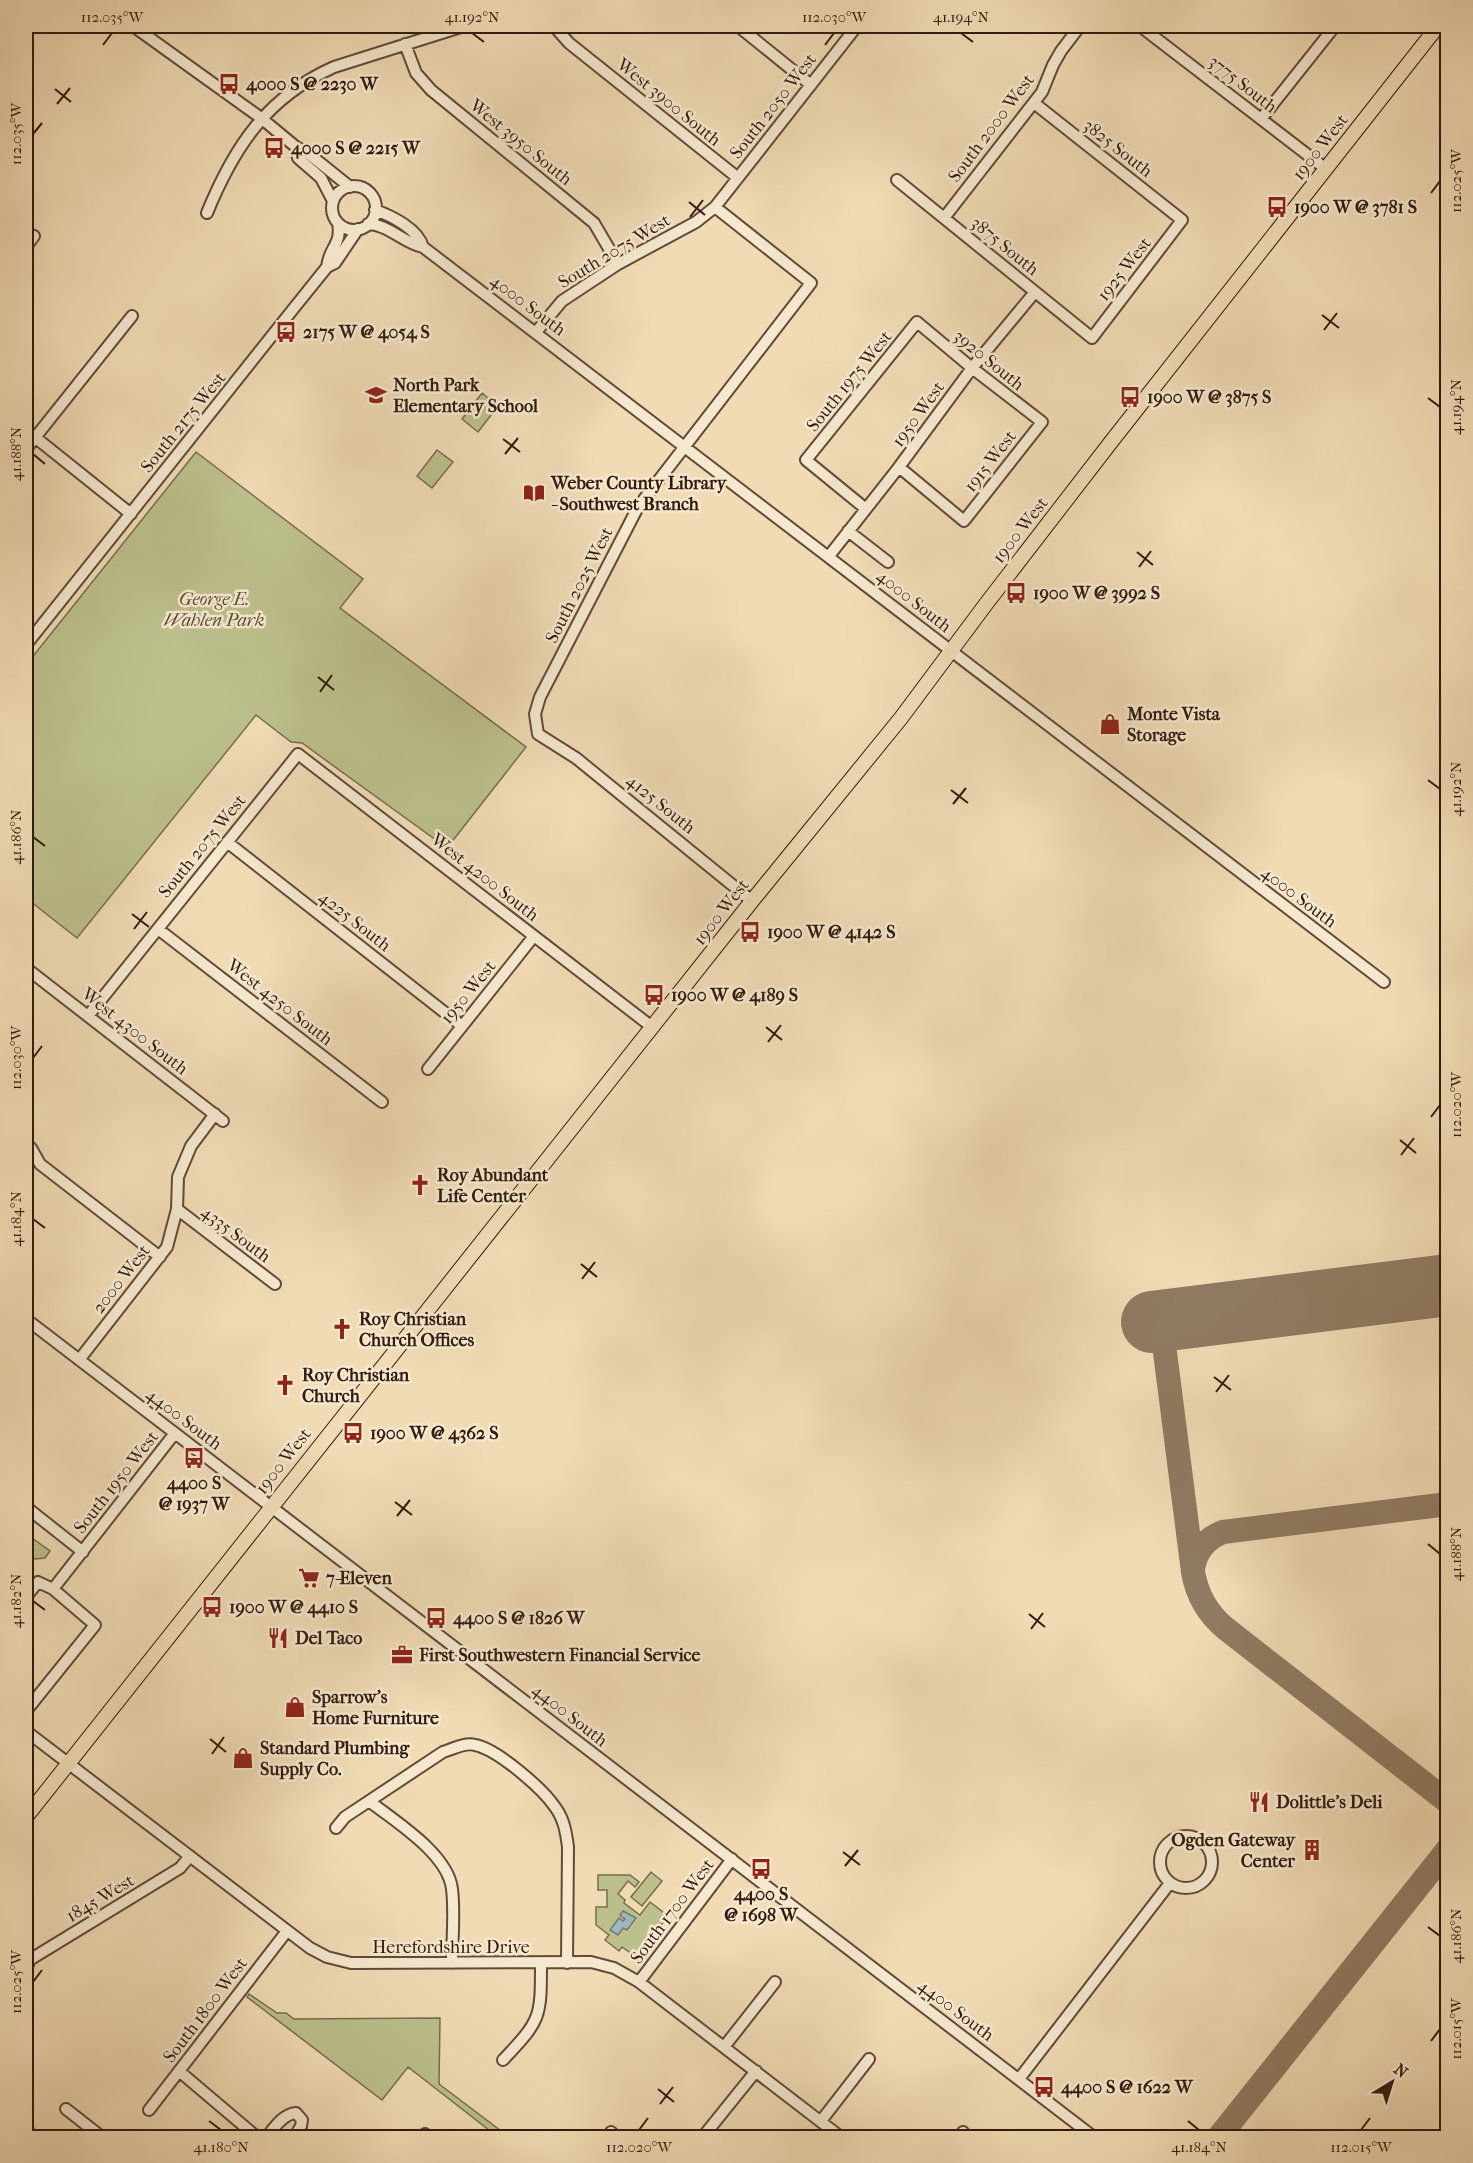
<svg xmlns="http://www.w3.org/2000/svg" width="1473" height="2163" font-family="'IM FELL French Canon',serif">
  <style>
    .green { fill: #bcc08c; stroke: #766d4d; stroke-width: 1.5 }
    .water { fill: #a0b8ba; stroke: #747975; stroke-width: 1.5 }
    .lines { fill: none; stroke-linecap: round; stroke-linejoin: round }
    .taxiway { stroke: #907a62; stroke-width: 24 }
    .runway { stroke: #907a62; stroke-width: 62 }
    .minor-casing { stroke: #614a38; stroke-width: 14 }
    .major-casing { stroke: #311a0e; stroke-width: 16 }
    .minor { stroke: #f5e8cf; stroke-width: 10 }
    .major { stroke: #f0dbb5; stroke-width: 14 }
    .ticks { fill: none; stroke: #311a0e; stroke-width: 2 }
    .labels { text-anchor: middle; stroke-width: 5; stroke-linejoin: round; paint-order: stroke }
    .poi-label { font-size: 18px; font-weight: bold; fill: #311a0e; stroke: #f5e8cf; text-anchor: start }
    .street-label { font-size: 18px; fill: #311a0e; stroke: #f5e8cf }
    .park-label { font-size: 18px; font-style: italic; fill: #5b4c34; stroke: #f5e8cf }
    .neatline { fill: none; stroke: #311a0e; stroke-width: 2 }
    .ticks-label { font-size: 15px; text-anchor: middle; fill: #311a0e }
  </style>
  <rect width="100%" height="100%" fill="#f0dbb5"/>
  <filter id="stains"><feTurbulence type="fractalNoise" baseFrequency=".00333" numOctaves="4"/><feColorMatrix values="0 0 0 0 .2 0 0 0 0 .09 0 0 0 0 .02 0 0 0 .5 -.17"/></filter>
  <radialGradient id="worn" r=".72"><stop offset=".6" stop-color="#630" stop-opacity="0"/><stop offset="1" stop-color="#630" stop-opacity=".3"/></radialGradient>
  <path class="green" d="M482,393L498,406L478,432L462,419Z
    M437,450L453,462L432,488L417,476Z
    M196,452L363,579L340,608L526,747L447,848L302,743L291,742L256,715L77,938L26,898V665Z
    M32,1538L50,1551L45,1558L26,1560V1547Z
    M651,1872L662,1881L642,1906L631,1897Z
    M598,1875H630L639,1882L635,1887L628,1881L618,1894L625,1900L624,1903L640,1915L650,1902L668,1916L639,1954H632L622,1947L619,1951L605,1940L609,1935L596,1925V1907H607V1890H598Z
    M249,1994L277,2013H286L294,2019L440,2018L439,2084L509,2137H498L408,2067L382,2100L247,1997Z"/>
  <path class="water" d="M623,1911L636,1918L627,1930L623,1928L618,1935L610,1930L619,1918L623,1921L625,1919L620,1915Z"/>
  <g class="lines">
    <path class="taxiway" d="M1161,1321L1193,1572C1197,1595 1207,1613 1225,1628L1448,1802
      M1193,1570C1195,1552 1205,1539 1223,1532L1448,1504
      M1218,2138L1448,1849"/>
    <path class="runway" d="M1152,1322L1448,1285"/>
    <defs>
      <path id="minor" d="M133,26L261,118L296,147L309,154L350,187
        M554,26L569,43L738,178
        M738,26L811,85
        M1140,26L1326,169
        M405,44L416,73L431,90L594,223L618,264
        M1261,119L1335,26
        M296,147L298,158L321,178L333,201
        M897,180L1092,338L1182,220L1034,103
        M332 208a22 22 0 1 1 44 0a22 22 0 1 1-44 0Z
        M715,207L811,283L638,507L540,697L535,714L538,734L576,758L752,901
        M375,210C392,216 418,229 423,247
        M207,213C234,147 267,97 334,67L464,26
        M944,218L1042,92L1053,65L1061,51L1080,26
        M368,224C390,225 403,243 423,247L1384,982
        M26,247L34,236
        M327,267C329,247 342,245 338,223
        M536,332L562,301L618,264L696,222L715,207L857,26
        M26,430L131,514
        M26,449L132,316
        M866,509L806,460L917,322L972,368L1042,422L964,521L899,467
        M848,531L888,562
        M829,556L899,467L972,368L1035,292
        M26,645L294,308L327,267L335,263L358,229
        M227,842L462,1026
        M158,929L382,1102
        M26,968L223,1121
        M88,1016L298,754L652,1027
        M428,1069L534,936
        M26,1144L31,1148L40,1164L160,1257
        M177,1209L275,1284
        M26,1319L1095,2138
        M79,1360L167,1247L177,1209L178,1177L191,1146L215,1114
        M26,1507L83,1552
        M26,1597L38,1582L53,1589L175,1433
        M26,1711L95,1625L53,1589
        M26,1731L310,1948L327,1957L351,1963L591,1962L614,1968L639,1982L842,2138
        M369,1801C396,1822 448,1854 452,1889C455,1913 452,1939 452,1963
        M336,1828L345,1817L443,1752C453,1749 465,1742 475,1745C497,1749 542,1788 555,1807C564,1819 566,1832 568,1847L567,1963
        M1160 1862a26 26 0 1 1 52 0a26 26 0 1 1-52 0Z
        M26,1967L31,1959L180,1868L190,1856
        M639,1982L732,1859
        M724,2047L775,1982
        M503,2060C541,2020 541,2018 541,1963
        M179,2071L258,2138
        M1019,2079L1170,1883
        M66,2109L103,2138
        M149,2110L287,1931
        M821,2121L869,2059
        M26,2123L30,2138
        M611,2132L617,2138
        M266,2138C274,2128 283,2114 296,2113L302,2120L301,2126L294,2138
        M422,2138L425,2134
        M702,2138L756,2071
        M958,2138L963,2132"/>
      <path id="major" d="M26,1817L752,901L901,718L986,604L1111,442L1438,26"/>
    </defs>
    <use href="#minor" class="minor-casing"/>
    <use href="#major" class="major-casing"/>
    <use href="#minor" class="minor"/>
    <use href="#major" class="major"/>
  </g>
  <path class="ticks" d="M472,33L484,42M961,33L973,42M103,45L112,33M825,45L834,33M55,89L71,102M57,104L70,88M33,134L42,123M1431,193L1440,181M689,202L705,215M690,217L703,200M1322,315L1339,328M1324,330L1337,313M1428,398L1440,407M503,439L520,452M33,454L45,464M505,454L518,438M1137,552L1153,565M1139,567L1151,551M318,677L334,690M320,692L332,675M1428,780L1440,789M951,790L968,803M953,804L966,788M33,837L45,846M132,914L149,927M134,929L147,912M766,1027L782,1040M768,1042L781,1025M33,1058L42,1046M1431,1117L1440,1105M1400,1140L1416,1153M1401,1155L1414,1138M33,1219L45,1228M581,1264L597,1277M582,1279L595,1262M1214,1377L1231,1390M1216,1392L1229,1375M395,1502L412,1515M397,1516L410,1500M1428,1544L1440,1554M33,1601L45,1610M1029,1614L1045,1627M1031,1629L1043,1613M210,1739L226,1752M212,1754L224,1737M843,1852L860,1865M845,1866L858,1850M1428,1927L1440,1936M33,1982L42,1970M1431,2041L1440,2029M658,2089L674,2102M660,2104L673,2087M209,2121L221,2130M1188,2121L1199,2130M639,2130L648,2118M1361,2130L1370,2118"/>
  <defs>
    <symbol id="bus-bare" viewBox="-9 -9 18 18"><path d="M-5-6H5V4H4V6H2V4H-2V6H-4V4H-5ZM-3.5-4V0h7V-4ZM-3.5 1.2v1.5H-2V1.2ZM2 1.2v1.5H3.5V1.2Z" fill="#8f2418" stroke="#f5e8cf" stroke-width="2.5" paint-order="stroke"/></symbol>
    <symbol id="school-bare" viewBox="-9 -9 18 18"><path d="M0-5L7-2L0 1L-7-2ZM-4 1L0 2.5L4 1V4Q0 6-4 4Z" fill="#8f2418" stroke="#f5e8cf" stroke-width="2.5" paint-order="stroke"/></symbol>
    <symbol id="library-bare" viewBox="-9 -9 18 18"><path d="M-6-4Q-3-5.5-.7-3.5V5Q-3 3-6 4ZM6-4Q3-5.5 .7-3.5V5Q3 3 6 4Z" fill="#8f2418" stroke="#f5e8cf" stroke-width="2.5" paint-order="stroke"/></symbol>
    <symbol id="shop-bare" viewBox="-9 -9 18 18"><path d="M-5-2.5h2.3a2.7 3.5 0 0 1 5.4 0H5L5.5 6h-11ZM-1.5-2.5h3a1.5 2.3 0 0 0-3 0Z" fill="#8f2418" stroke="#f5e8cf" stroke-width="2.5" paint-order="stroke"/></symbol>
    <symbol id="church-bare" viewBox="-9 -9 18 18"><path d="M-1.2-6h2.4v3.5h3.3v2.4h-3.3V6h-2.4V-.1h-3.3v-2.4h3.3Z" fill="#8f2418" stroke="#f5e8cf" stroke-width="2.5" paint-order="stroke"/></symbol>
    <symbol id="supermarket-bare" viewBox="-9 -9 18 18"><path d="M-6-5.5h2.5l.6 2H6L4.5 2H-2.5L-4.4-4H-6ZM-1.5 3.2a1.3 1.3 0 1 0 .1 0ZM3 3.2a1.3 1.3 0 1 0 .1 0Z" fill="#8f2418" stroke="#f5e8cf" stroke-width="2.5" paint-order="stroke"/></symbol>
    <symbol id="restaurant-bare" viewBox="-9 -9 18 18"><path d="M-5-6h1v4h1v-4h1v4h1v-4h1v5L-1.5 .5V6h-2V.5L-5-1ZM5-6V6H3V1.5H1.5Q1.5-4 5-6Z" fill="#8f2418" stroke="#f5e8cf" stroke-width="2.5" paint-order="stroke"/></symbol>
    <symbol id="office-bare" viewBox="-9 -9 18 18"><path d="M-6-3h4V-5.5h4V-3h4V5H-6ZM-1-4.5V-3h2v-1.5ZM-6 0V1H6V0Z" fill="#8f2418" stroke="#f5e8cf" stroke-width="2.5" paint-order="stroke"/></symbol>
    <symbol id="building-bare" viewBox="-9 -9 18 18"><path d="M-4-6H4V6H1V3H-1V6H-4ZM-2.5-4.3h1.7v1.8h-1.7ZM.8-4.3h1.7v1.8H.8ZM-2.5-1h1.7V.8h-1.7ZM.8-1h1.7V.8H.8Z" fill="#8f2418" stroke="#f5e8cf" stroke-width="2.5" paint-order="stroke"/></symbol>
  </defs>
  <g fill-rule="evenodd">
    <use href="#bus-bare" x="214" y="69" width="30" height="30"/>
    <use href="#bus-bare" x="259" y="133" width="30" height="30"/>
    <use href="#bus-bare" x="1262" y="192" width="30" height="30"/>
    <use href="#bus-bare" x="271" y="317" width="30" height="30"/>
    <use href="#school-bare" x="361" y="380" width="30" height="30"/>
    <use href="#bus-bare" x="1115" y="382" width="30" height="30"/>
    <use href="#library-bare" x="519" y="478" width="30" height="30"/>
    <use href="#bus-bare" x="1001" y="578" width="30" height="30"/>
    <use href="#shop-bare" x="1095" y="709" width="30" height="30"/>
    <use href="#bus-bare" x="735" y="917" width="30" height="30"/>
    <use href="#bus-bare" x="639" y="980" width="30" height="30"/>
    <use href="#church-bare" x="405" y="1170" width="30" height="30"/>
    <use href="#church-bare" x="327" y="1314" width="30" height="30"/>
    <use href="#church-bare" x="270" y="1370" width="30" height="30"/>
    <use href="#bus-bare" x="338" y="1418" width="30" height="30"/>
    <use href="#bus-bare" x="179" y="1443" width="30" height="30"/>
    <use href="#supermarket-bare" x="294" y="1563" width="30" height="30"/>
    <use href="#bus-bare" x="197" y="1592" width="30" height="30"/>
    <use href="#bus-bare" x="421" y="1603" width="30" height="30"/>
    <use href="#restaurant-bare" x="263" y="1623" width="30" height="30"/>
    <use href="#office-bare" x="387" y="1640" width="30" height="30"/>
    <use href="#shop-bare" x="280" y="1692" width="30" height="30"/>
    <use href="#shop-bare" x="228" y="1743" width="30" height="30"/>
    <use href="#restaurant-bare" x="1244" y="1787" width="30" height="30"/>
    <use href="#building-bare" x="1297" y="1835" width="30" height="30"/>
    <use href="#bus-bare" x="746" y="1854" width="30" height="30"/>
    <use href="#bus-bare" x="1029" y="2072" width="30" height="30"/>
  </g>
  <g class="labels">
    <g class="poi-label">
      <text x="246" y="90">4000 S @ 2230 W</text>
      <text x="291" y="154">4000 S @ 2215 W</text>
      <text x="1294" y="213">1900 W @ 3781 S</text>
      <text x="303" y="338">2175 W @ 4054 S</text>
      <text x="393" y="391">North Park<tspan x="393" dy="21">Elementary School</tspan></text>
      <text x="1147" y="403">1900 W @ 3875 S</text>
      <text x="551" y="489">Weber County Library<tspan x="551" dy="21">- Southwest Branch</tspan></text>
      <text x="1033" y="599">1900 W @ 3992 S</text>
      <text x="1127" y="720">Monte Vista<tspan x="1127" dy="21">Storage</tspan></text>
      <text x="767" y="938">1900 W @ 4142 S</text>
      <text x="671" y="1001">1900 W @ 4189 S</text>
      <text x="437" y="1181">Roy Abundant<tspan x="437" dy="21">Life Center</tspan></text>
      <text x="359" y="1325">Roy Christian<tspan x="359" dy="21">Church Offices</tspan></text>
      <text x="302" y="1381">Roy Christian<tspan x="302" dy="21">Church</tspan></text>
      <text x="370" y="1439">1900 W @ 4362 S</text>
      <text x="194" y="1489" text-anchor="middle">4400 S<tspan x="194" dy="21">@ 1937 W</tspan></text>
      <text x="326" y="1584">7-Eleven</text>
      <text x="229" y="1613">1900 W @ 4410 S</text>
      <text x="453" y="1624">4400 S @ 1826 W</text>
      <text x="295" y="1644">Del Taco</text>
      <text x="419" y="1661">First Southwestern Financial Service</text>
      <text x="312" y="1703">Sparrow's<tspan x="312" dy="21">Home Furniture</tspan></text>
      <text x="260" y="1754">Standard Plumbing<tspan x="260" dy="21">Supply Co.</tspan></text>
      <text x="1276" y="1808">Dolittle's Deli</text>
      <text x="1295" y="1846" text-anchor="end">Ogden Gateway<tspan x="1295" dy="21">Center</tspan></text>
      <text x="761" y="1900" text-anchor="middle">4400 S<tspan x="761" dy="21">@ 1698 W</tspan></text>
      <text x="1061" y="2093">4400 S @ 1622 W</text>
    </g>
    <g class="street-label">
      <text transform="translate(1243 84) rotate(38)" y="6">3775 South</text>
      <text transform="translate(669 102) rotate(39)" y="6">West 3900 South</text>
      <text transform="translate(773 106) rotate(-52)" y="6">South 2050 West</text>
      <text transform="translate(991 128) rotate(-53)" y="6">South 2000 West</text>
      <text transform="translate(521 142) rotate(39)" y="6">West 3950 South</text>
      <text transform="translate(1320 147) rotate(-52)" y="6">1900 West</text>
      <text transform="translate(1118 148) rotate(38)" y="6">3825 South</text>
      <text transform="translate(1005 246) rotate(39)" y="6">3875 South</text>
      <text transform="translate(614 251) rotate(-31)" y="6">South 2075 West</text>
      <text transform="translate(1124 269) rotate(-52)" y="6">1925 West</text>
      <text transform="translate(528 305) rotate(37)" y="6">4000 South</text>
      <text transform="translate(989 360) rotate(39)" y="6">3920 South</text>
      <text transform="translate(849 381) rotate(-51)" y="6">South 1975 West</text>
      <text transform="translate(918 414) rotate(-54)" y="6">1950 West</text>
      <text transform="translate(183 422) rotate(-51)" y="6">South 2175 West</text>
      <text transform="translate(990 461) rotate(-52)" y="6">1915 West</text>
      <text transform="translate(1020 530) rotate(-52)" y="6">1900 West</text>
      <text transform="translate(579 585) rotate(-63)" y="6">South 2025 West</text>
      <text transform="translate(914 601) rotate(38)" y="6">4000 South</text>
      <text transform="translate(661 804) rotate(39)" y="6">4125 South</text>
      <text transform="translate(202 846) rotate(-51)" y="6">South 2075 West</text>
      <text transform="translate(485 877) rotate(38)" y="6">West 4200 South</text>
      <text transform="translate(1299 897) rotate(37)" y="6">4000 South</text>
      <text transform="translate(721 912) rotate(-52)" y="6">1900 West</text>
      <text transform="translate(355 921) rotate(38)" y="6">4225 South</text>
      <text transform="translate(468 992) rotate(-51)" y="6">1950 West</text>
      <text transform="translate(280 1002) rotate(38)" y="6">West 4250 South</text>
      <text transform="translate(135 1031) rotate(38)" y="6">West 4300 South</text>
      <text transform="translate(236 1234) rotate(37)" y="6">4335 South</text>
      <text transform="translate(121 1279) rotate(-52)" y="6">2000 West</text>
      <text transform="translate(184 1419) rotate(37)" y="6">4400 South</text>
      <text transform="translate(283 1461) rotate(-52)" y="6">1900 West</text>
      <text transform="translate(116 1482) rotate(-52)" y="6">South 1950 West</text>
      <text transform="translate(570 1715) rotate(38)" y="6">4400 South</text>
      <text transform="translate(100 1898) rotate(-31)" y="6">1845 West</text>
      <text transform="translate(672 1911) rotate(-53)" y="6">South 1700 West</text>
      <text x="451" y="1953">Herefordshire Drive</text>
      <text transform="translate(205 2010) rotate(-53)" y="6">South 1800 West</text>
      <text transform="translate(956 2010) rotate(37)" y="6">4400 South</text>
    </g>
    <g class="park-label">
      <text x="214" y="605">George E.<tspan x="214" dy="21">Wahlen Park</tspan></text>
    </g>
  </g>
  <rect width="1473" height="2163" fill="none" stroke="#f0dbb5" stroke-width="66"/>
  <g transform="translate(1392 2082) rotate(38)" stroke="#f5e8cf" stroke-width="4.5" paint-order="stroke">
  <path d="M0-4.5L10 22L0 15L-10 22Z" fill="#311a0e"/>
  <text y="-9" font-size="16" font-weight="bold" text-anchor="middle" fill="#311a0e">N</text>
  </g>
  <rect x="33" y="33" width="1407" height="2097" class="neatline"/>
  <g class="ticks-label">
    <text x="112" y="22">112.035°W</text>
    <text x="472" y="22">41.192°N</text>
    <text x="834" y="22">112.030°W</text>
    <text x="961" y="22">41.194°N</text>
    <text transform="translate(16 134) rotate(-90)" y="5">112.035°W</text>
    <text transform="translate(1456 181) rotate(-90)" y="5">112.025°W</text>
    <text transform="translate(1456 407) rotate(-90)" y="5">41.194°N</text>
    <text transform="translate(16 454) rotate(-90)" y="5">41.188°N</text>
    <text transform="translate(1456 789) rotate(-90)" y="5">41.192°N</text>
    <text transform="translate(16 837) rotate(-90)" y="5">41.186°N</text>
    <text transform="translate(16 1058) rotate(-90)" y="5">112.030°W</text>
    <text transform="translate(1456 1105) rotate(-90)" y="5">112.020°W</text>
    <text transform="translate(16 1219) rotate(-90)" y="5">41.184°N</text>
    <text transform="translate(1456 1554) rotate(-90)" y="5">41.188°N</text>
    <text transform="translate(16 1601) rotate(-90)" y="5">41.182°N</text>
    <text transform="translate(1456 1936) rotate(-90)" y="5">41.186°N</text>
    <text transform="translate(16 1982) rotate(-90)" y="5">112.025°W</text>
    <text transform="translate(1456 2029) rotate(-90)" y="5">112.015°W</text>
    <text x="221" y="2152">41.180°N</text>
    <text x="639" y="2152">112.020°W</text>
    <text x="1199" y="2152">41.184°N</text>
    <text x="1361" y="2152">112.015°W</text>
  </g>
  <rect width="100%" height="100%" filter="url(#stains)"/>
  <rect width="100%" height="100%" fill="url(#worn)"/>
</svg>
